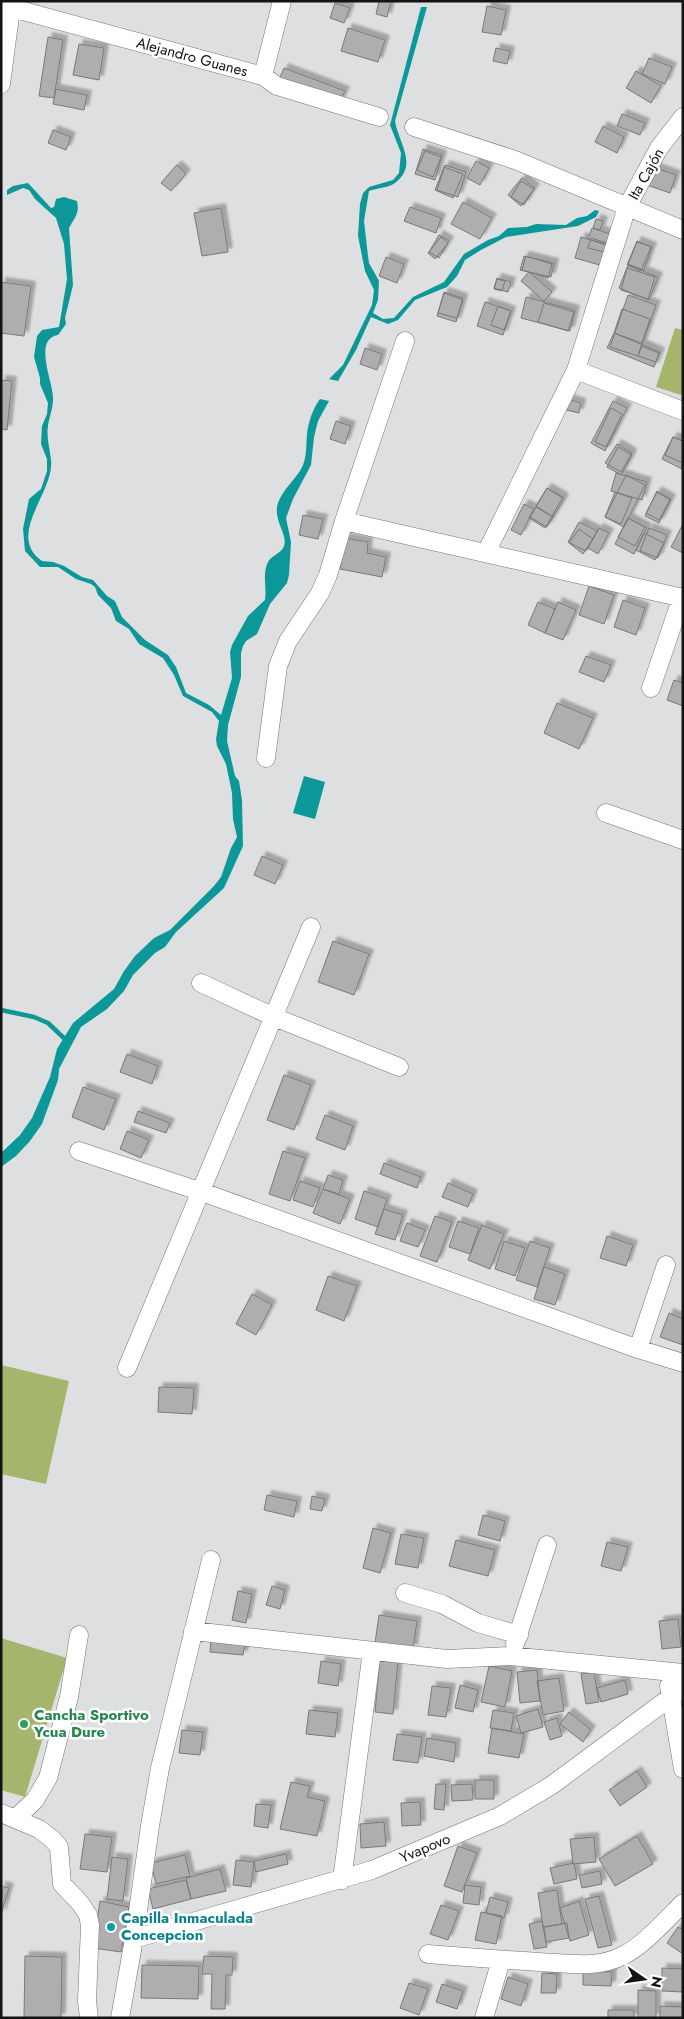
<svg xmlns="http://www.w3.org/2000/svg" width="684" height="2019" font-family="Jost,sans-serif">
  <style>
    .green { fill: #a6b56c }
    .water { fill: #0c9899 }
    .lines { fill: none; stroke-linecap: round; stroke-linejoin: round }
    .stream { stroke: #0c9899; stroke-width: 4.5 }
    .building { fill: #afadad; stroke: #7a7979; filter: url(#shadow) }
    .minor-casing { stroke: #737475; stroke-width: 19 }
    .minor { stroke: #fff; stroke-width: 18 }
    .leisure-dot { fill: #2e9e5b; stroke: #fff; stroke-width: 2 }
    .culture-dot { fill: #0f9aa8; stroke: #fff; stroke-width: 2 }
    .labels { text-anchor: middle; stroke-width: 5; stroke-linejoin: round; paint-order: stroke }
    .street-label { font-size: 15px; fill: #131313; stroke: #fff }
    .leisure-label { font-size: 15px; font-weight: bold; fill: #27864d; stroke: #fff; text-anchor: start }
    .culture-label { font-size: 15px; font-weight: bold; fill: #0d838f; stroke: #fff; text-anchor: start }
  </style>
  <defs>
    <filter id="shadow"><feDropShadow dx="4.5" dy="-4.5" stdDeviation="1" flood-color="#0004"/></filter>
  </defs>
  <rect width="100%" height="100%" fill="#dedfe0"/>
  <path class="green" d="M675,328L683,330V389L681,395L656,387Z
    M1,1365L69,1381L46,1484L1,1474Z
    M1,1638L67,1658L25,1797L1,1790Z"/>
  <path class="water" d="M421,7H427L395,121C398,142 419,165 395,183C388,188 377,188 369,191L364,221L368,256L369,263L379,281L378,300L373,313L383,319L394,318L413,297L444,282L464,254L488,240L499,236L508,228L527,227L536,224L566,225L577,218L587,216L595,210L599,211L596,217L578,226L506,237L481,250L465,260L457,276L447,287L415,300L398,320L388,324L371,317L356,350L338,381L329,379L343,365L372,305L374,290L365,271L358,236L360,204L363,193L369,187L393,180L399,173L401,153L390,125Z
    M28,183L51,208L54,207L56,199L64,197L77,201C80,214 74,218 69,228L73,285L65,318L66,324L58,335C32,339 54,384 53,399C53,409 49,417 48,426C46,437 50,449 51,460C55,492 5,535 42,561L53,562L64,566L82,577L93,580L107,596L115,601L122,617L145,640L168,655L176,667L186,693L209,705L221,715L232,678L230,652L232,645L248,616L265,600C267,587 262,574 268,562C272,555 282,553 284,546C288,535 275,523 277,507C280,491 297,479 303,465C307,455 306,444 307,434C308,423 313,408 320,399L329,401L318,421L314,437L311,465L293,499L286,518L291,542L289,575L287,583L270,604L257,634L246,641L243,646L241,653V677L228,725L227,741L235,776L239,781L242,800L243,846L224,888L176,932L165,947L155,953L133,975L124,991L107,1009L81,1027L59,1069L58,1080L42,1124L30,1141L16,1156L1,1167V1153L20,1135L32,1118L50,1077L57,1049L73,1023L114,989L124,971L135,956L154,938L170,930L214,886L221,877L231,848L237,837L233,819L232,793L226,764L217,746L216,739L219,721L212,712L183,696L174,675L163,658L139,644L129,629L116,621L111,608L98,595L95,587L91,584L76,579L58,567H40L25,551L23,529L29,499L41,489L47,471V459L41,444L42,426L47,414L48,403L40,384V378L34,357L37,336L42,330L59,327L67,279L64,244L56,218L35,199L29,190L23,188L7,195V190L13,186Z
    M304,776L325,782L315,819L293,813Z"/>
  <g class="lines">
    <path class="stream" d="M1,1010L34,1017L48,1023L66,1040"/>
  </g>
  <path class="building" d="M379,1H391L387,17L376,14Z
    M335,3L350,8L344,23L330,18Z
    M487,6L506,10L501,35L482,32Z
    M348,28L385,40L378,62L341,51Z
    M48,37L63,40L54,98L39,96Z
    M79,44L104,48L99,80L73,75Z
    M496,48L510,51L507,64L493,61Z
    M649,58L672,67L665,84L642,74Z
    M284,68L345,91L340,102L279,80Z
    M636,71L661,86L651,103L626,88Z
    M56,89L87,95L84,110L53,104Z
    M622,114L645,123L640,135L617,126Z
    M603,126L624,137L617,153L595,142Z
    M53,130L71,137L66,150L48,143Z
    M423,149L442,155L435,180L415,174Z
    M425,151L441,157L433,177L417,170Z
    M476,161L489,168L480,185L467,178Z
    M177,165L186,174L171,191L161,183Z
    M445,165L466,172L458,197L437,190Z
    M444,167L463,174L453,198L435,190Z
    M653,167L676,175L670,193L647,185Z
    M522,178L535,188L521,206L508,195Z
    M521,181L534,189L524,205L511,197Z
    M463,202L492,218L480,239L451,224Z
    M410,207L441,218L436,233L404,221Z
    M221,208L228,252L202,256L194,213Z
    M596,219L603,221L600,230L593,228Z
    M592,228L610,234L606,245L588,239Z
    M439,235L449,241L439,258L429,252Z
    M441,237L448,243L435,259L428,253Z
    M581,237L609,245L603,266L575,258Z
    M591,238L607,243L605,252L588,248Z
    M637,241L651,247L641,271L627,265Z
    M637,242L652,247L644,270L628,264Z
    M524,256L554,263L551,277L520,270Z
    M526,256L552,264L548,278L522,270Z
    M386,257L404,264L397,283L379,276Z
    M628,265L658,277L649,300L619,288Z
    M627,268L655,277L648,299L621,290Z
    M529,272L552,292L544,301L521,281Z
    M497,278L511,282L508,292L494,288Z
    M497,279L505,281L502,291L494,289Z
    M1,282L31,286L24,336L1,333Z
    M444,292L463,298L457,318L438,313Z
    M444,293L463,300L456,322L437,316Z
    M628,295L656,305L638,356L610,347Z
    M526,297L575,310L570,331L521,318Z
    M485,302L511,311L503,335L477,326Z
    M544,303L574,312L568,331L538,322Z
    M498,306L511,311L504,330L491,325Z
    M622,309L650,319L642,343L614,333Z
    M614,333L660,352L654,367L607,348Z
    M641,346L659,353L656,362L638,356Z
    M365,348L382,354L377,370L360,364Z
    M1,380L12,381L7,430L1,429Z
    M565,398L581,403L579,413L562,409Z
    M613,401L627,408L605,451L591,443Z
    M611,408L622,414L606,447L595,442Z
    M336,421L351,426L345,444L330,439Z
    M673,437L683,441L682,469L662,459Z
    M673,437L683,441V463L665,455Z
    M617,444L632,453L621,472L605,463Z
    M618,447L632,455L621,475L607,467Z
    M616,473L647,482L642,500L611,491Z
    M626,475L645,485L624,527L605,517Z
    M547,488L563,497L545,528L529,518Z
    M547,488L564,499L553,517L536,506Z
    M657,491L671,499L659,523L645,516Z
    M615,492L632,498L621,524L605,517Z
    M657,492L670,500L659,520L646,513Z
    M524,504L534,509L521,535L511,530Z
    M536,507L553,517L547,527L530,517Z
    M303,515L323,519L318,539L299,535Z
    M628,518L645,527L635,546L618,537Z
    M628,518L647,528L634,554L615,544Z
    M579,522L597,531L586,551L568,542Z
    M683,524V553L671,547Z
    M599,528L609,533L598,554L588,548Z
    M649,528L667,535L658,558L640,551Z
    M579,529L593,539L583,554L569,543Z
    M644,533L664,543L655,560L636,550Z
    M345,538L368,542L367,553L386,557L382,577L340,569Z
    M589,586L614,595L604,624L579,615Z
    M623,600L645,608L636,635L614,627Z
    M538,602L555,609L545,633L528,625Z
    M558,602L576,610L563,640L545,633Z
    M586,656L611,665L604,682L579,672Z
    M674,680L683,683V706L667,700Z
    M557,703L593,718L579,749L544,733Z
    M262,856L283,865L275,884L254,875Z
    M333,941L369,954L354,995L318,982Z
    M127,1054L158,1066L152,1084L120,1072Z
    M284,1075L311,1085L294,1130L267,1120Z
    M83,1087L116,1099L104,1130L72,1117Z
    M138,1111L170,1123L166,1133L134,1122Z
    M325,1115L353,1126L345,1150L316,1139Z
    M127,1131L149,1140L141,1158L120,1149Z
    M283,1151L305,1158L290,1201L269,1194Z
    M384,1163L421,1177L417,1188L380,1174Z
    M328,1175L343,1180L339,1194L323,1189Z
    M300,1181L320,1188L313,1207L293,1200Z
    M448,1183L473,1194L468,1207L442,1197Z
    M323,1189L350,1199L340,1224L313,1213Z
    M364,1191L387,1199L378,1227L355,1219Z
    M384,1209L403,1215L395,1240L375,1234Z
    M435,1216L452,1222L437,1262L420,1256Z
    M458,1221L479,1228L470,1254L449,1247Z
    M407,1223L425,1230L418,1247L400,1241Z
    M482,1225L504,1234L490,1269L468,1260Z
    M607,1236L633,1245L626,1266L600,1258Z
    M504,1241L525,1248L515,1276L495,1269Z
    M530,1241L550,1248L537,1287L516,1280Z
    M544,1267L565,1274L555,1305L534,1299Z
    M328,1276L357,1286L344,1321L316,1310Z
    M252,1294L272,1305L256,1335L236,1324Z
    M669,1313L683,1319V1345L660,1337Z
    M159,1387L194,1388L192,1414L158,1412Z
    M267,1495L297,1501L294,1517L264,1510Z
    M312,1496L325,1499L322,1511L310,1509Z
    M483,1515L505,1521L500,1541L478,1535Z
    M373,1528L391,1533L380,1573L363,1568Z
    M401,1534L424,1538L418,1568L395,1564Z
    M456,1540L495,1550L488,1576L449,1566Z
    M607,1542L628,1547L621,1571L601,1566Z
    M272,1586L285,1590L280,1609L266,1605Z
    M238,1591L252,1594L246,1623L232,1620Z
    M379,1615L417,1621L413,1649L375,1643Z
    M678,1619L681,1647L662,1649L659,1621Z
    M211,1639L245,1642L243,1655L210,1652Z
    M380,1658L398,1660L393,1714L375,1712Z
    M321,1661L341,1664L338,1686L318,1683Z
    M489,1666L512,1671L505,1707L481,1702Z
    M537,1670L540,1701L520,1703L517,1672Z
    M594,1672L599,1702L586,1704L581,1674Z
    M559,1678L564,1711L543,1715L537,1681Z
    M625,1680L628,1694L601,1702L597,1688Z
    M460,1685L478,1690L473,1712L455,1708Z
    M432,1686L451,1688L446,1717L428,1715Z
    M538,1709L543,1727L521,1733L516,1716Z
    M309,1710L338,1713L335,1737L306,1734Z
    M493,1710L514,1713L511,1731L490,1728Z
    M569,1712L591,1730L583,1742L560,1724Z
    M557,1718L562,1736L550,1740L544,1722Z
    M492,1728L524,1734L519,1758L488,1753Z
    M182,1730L203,1732L200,1755L179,1753Z
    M397,1734L422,1737L418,1763L393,1760Z
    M427,1738L456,1743L454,1762L424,1756Z
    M637,1771L647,1787L620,1806L609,1790Z
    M475,1780H494V1799H475Z
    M291,1782L310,1786L307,1797L325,1801L317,1836L280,1829Z
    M436,1784H446L444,1810L434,1809Z
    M472,1784L473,1800L452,1801L451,1785Z
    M420,1802L421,1825L402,1826L401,1803Z
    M256,1804L271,1805L268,1828L254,1826Z
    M384,1822L386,1846L361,1848L360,1824Z
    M85,1834L112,1837L107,1872L80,1869Z
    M637,1836L653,1864L615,1886L599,1859Z
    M594,1837L596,1862L573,1864L570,1839Z
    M458,1846L477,1853L462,1892L444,1886Z
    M286,1854L288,1864L256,1872L254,1861Z
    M185,1855L190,1876L156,1884L151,1863Z
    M112,1857L128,1859L123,1901L107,1899Z
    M236,1860L254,1862L251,1887L233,1885Z
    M574,1863L577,1879L554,1884L550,1868Z
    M220,1869L226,1891L191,1899L186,1878Z
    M600,1871L602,1884L582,1888L579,1875Z
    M186,1880L191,1899L153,1909L148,1889Z
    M465,1885L481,1887L479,1905L463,1903Z
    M1,1886L9,1888L1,1915Z
    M557,1890L562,1924L543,1927L538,1893Z
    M599,1896L612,1945L598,1948L585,1899Z
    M490,1897L508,1902L504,1918L486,1913Z
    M100,1901L129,1907L121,1952L93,1948Z
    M579,1901L589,1935L570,1941L560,1908Z
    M441,1905L459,1911L448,1940L430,1934Z
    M481,1912L502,1916L496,1944L475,1940Z
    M542,1921L547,1947L534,1949L529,1924Z
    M567,1923L569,1938L546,1942L544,1927Z
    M678,1927L683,1930V1954L667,1943Z
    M25,1956L62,1957L61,2018H24Z
    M204,1956L233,1957L232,1975H226L225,2009H211L212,1974H202Z
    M142,1965L199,1966L198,1999L141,1998Z
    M662,1968L683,1969V1992L662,1991Z
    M583,1971L612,1972L611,1986L583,1985Z
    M542,1973L557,1974L556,1993H541Z
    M508,1977L528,1984L521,2006L501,1999Z
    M409,1983L428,1989L419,2015L400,2008Z
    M442,1984L463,1991L457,2009L436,2002Z
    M638,1990L656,1991V2018H638Z
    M660,2006L683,2007V2018H660Z
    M608,2010H634V2018H608Z"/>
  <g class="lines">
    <defs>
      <path id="minor" d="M1,5L263,76L277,86L379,117
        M263,76L282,1
        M1,84L11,8
        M414,127L515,160L683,230
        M576,370L683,411
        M344,521L683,598
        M486,553L576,370L627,207L659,148L683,117
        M651,688L682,597
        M266,758L278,666L288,641L320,593L328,575L344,521L405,341
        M606,813L683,840
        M201,983L274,1017L399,1067
        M79,1151L202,1192L638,1349L683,1363
        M638,1349L666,1265
        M127,1368L311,927
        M405,1593L442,1604L478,1623L519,1635
        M193,1631L447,1659L510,1656L683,1673
        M515,1644L547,1545
        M669,1686L683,1769
        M1,1813L39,1829L52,1839L59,1847L62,1884L80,1903L88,1915L90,1925L87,2001L89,2018
        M16,1818L35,1800L48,1778L69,1697L79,1635
        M342,1880L372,1651
        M134,1939L372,1870L500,1816L552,1785L683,1688
        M428,1954C465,1957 502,1960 539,1962C567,1963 597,1969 622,1956C642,1947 667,1919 683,1903
        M120,2018L134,1939L150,1826L160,1768L211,1560
        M484,2018L501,1960"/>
    </defs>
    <use href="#minor" class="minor-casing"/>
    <use href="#minor" class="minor"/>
  </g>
  <circle class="leisure-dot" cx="24" cy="1724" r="5"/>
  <circle class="culture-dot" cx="111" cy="1927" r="5"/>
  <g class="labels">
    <g class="street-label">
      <text transform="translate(192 57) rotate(15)" y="5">Alejandro Guanes</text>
      <text transform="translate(646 174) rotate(-61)" y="5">Ita Cajón</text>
      <text transform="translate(425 1848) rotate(-23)" y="5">Yvapovo</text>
    </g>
    <g class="leisure-label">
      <text x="34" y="1720">Cancha Sportivo<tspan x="34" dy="17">Ycua Dure</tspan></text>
    </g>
    <g class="culture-label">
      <text x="121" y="1923">Capilla Inmaculada<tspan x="121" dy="17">Concepcion</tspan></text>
    </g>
  </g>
  <rect width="684" height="2019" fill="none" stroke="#131313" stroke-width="5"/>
  <g transform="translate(644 1979) rotate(103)" stroke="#ffffff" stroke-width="4" paint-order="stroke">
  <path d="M0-4L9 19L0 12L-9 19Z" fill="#131313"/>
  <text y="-8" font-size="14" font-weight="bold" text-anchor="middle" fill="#131313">N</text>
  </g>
</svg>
